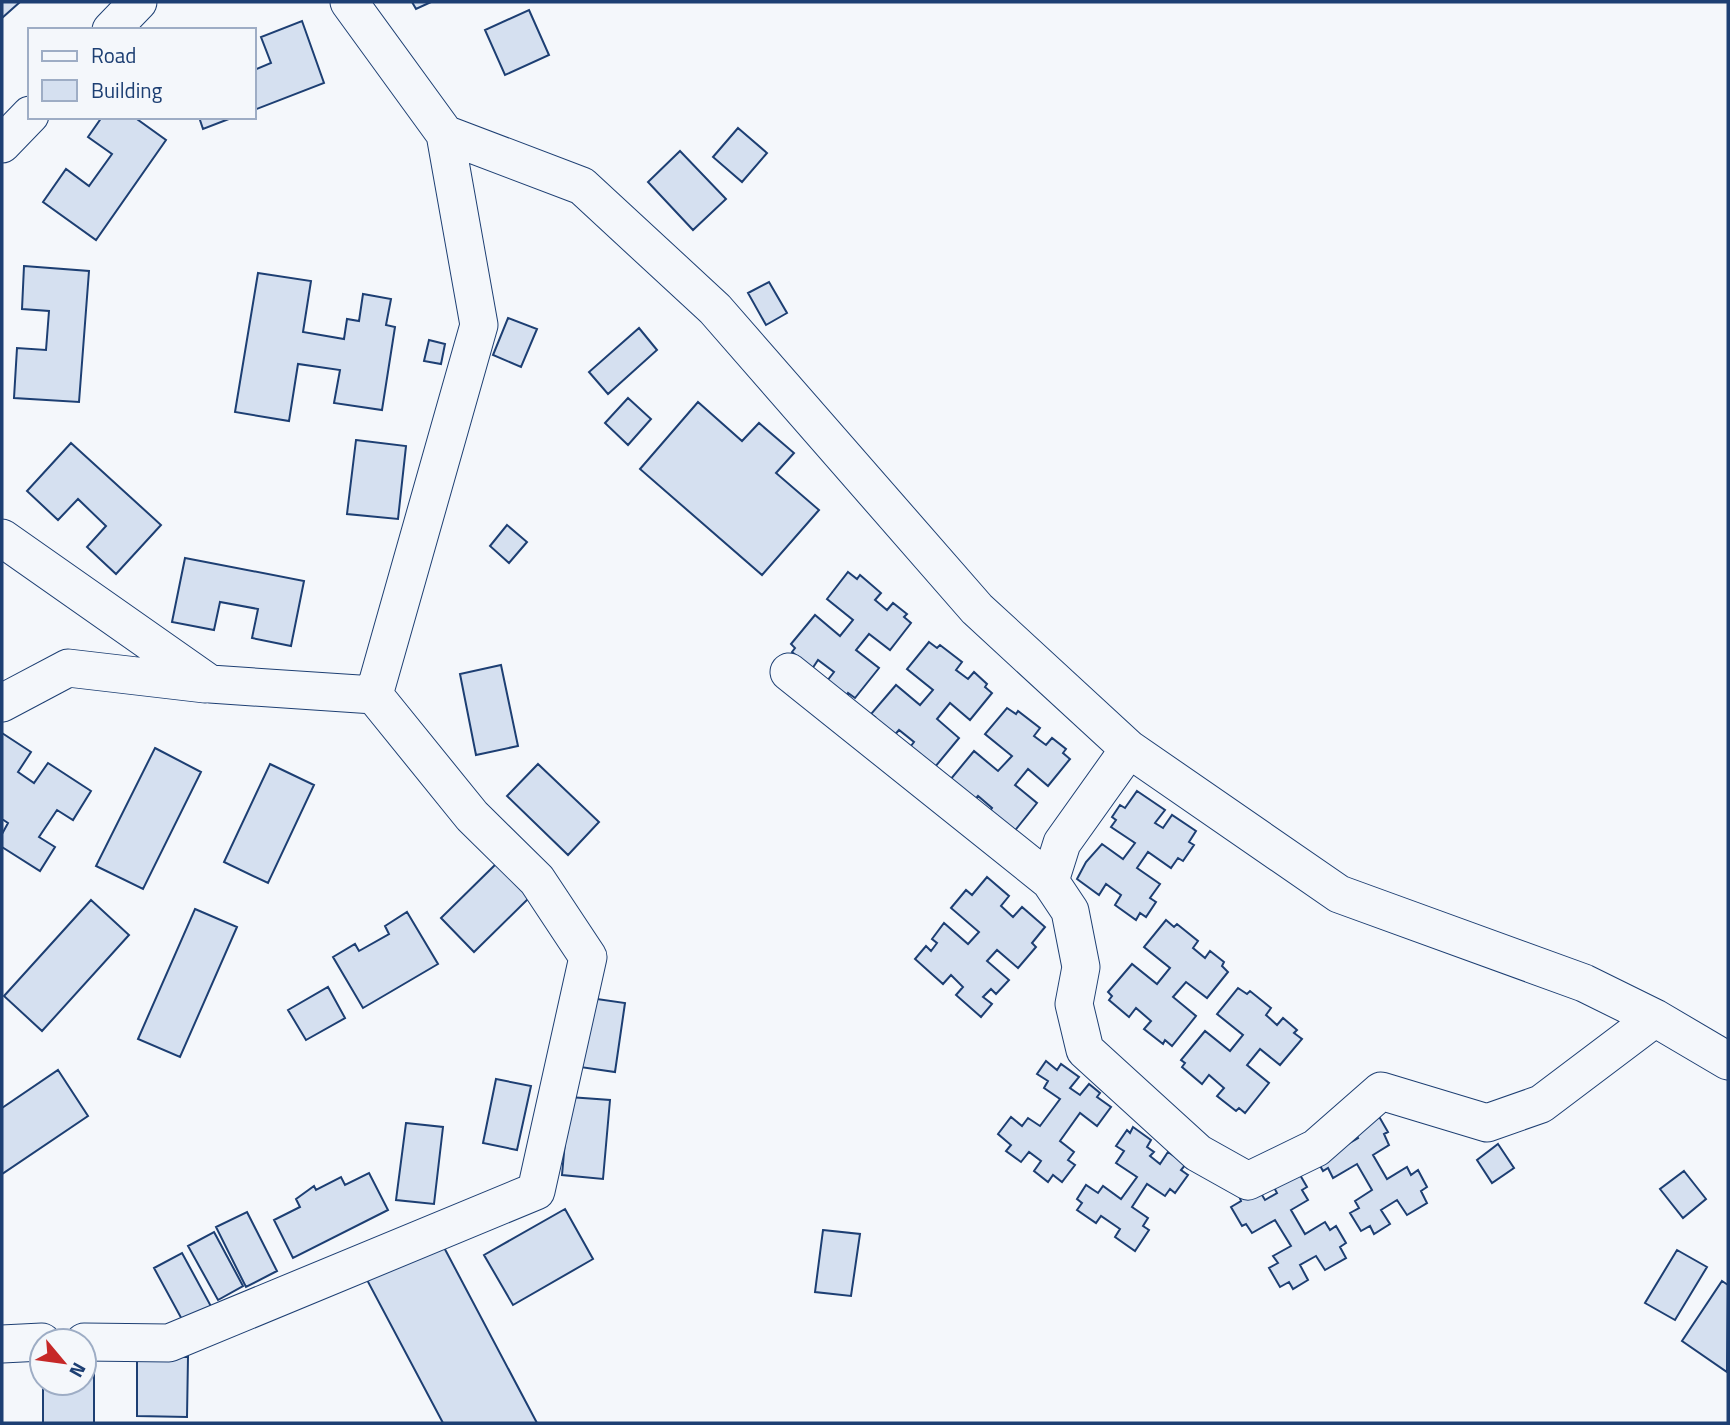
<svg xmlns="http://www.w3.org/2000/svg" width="1730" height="1425" font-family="'Titillium Web',sans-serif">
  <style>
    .building { fill: #d5e0f0; stroke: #1d3f73; stroke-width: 2 }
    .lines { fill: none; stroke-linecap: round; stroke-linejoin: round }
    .minor-casing { stroke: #1d3f73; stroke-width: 39 }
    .minor { stroke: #f4f7fb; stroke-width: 37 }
  </style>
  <rect width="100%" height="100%" fill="#f4f7fb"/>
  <path class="building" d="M2,2H20L2,18Z
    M412,2H431L416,9Z
    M529,10L549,55L505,75L485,30Z
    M302,21L324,83L254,110V70L271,63L261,37Z
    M102,117H134L166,140L96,240L43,202L66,169L89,186L112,154L88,137Z
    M199,117H234L203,129Z
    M738,128L767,153L742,182L713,157Z
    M680,151L726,199L693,230L648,182Z
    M24,266L89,271L79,402L14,398L17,348L46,350L49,311L22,309Z
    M258,273L311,281L303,332L344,339L347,319L359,321L363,294L391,299L386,325L395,327L382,410L334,403L340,370L298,364L289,421L235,412Z
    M769,282L787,313L766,325L748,293Z
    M508,318L537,329L521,367L493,355Z
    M639,328L657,350L608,394L589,372Z
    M429,340L445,344L441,364L424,361Z
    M628,398L651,419L628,445L605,423Z
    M698,402L742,441L759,423L794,453L776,473L819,510L762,575L640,469Z
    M356,440L406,446L398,519L347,514Z
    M71,443L161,525L116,574L87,547L106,526L78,499L58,520L27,491Z
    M507,525L527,542L509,563L490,546Z
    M185,558L304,581L291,646L252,638L258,609L220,602L214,630L172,622Z
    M848,572L857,579L860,575L881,593L875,600L887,610L893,603L907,614L904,617L911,623L890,650L869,634L856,650L879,668L855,698L848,693L846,696L827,681L834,672L818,660L812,669L792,652L795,648L791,644L815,615L840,636L853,620L827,599Z
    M929,642L937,648L940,645L962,662L956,670L968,679L974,672L987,684L985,687L992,693L970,720L950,703L937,719L959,738L935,767L907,751L914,742L899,730L892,738L872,721L875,717L871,714L896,685L920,705L933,690L907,669Z
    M501,665L518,746L476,755L460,674Z
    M1007,708L1016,714L1018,711L1040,728L1034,736L1046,745L1052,738L1066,749L1063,753L1070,759L1048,786L1028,769L1015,785L1037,803L1013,833L986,817L992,808L978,796L971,804L950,780L974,751L998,771L1012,756L985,734Z
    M2,733L31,752L18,772L34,783L48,763L91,791L73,820L57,810L39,837L55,847L40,871L2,847V834L8,823L2,819Z
    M155,748L201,772L143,889L96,866Z
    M270,764L314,785L268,883L224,862Z
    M538,764L599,822L568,855L507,796Z
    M1137,791L1165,810L1155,823L1163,828L1172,815L1196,831L1189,842L1194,845L1183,861L1178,858L1171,868L1148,852L1137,868L1160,884L1150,898L1156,902L1146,917L1140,913L1136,920L1115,905L1121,895L1106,884L1099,895L1077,879L1086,862L1102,844L1123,859L1135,843L1111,827L1116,820L1112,817L1120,805L1125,808Z
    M498,862L531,896L474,952L441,918Z
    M987,877L1009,896L1001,906L1013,917L1022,907L1045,927L1032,943L1036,947L1018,968L997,950L987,961L1009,980L996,994L991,989L983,997L992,1004L981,1017L956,995L963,987L951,975L943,984L915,959L926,946L931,951L937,943L932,939L944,923L968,944L979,932L951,908L966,890L972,895Z
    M91,900L129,935L42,1031L4,996Z
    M195,909L237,927L180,1057L138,1039Z
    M407,912L438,964L363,1008L333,957L355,944L359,951L389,934L385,926Z
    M1166,920L1174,927L1177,924L1198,941L1193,948L1205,958L1210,951L1224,962L1222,966L1228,972L1207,998L1186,982L1173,997L1196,1016L1172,1046L1165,1040L1163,1044L1144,1029L1151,1021L1136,1008L1129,1017L1109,1000L1112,996L1108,992L1132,964L1157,984L1170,968L1144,947Z
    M328,987L345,1018L306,1040L288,1010Z
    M1238,988L1247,994L1250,991L1271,1008L1266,1015L1277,1025L1283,1018L1297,1030L1294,1033L1302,1039L1280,1065L1260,1049L1247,1065L1269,1083L1245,1113L1239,1108L1236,1111L1217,1096L1224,1088L1209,1075L1202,1084L1182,1067L1185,1063L1181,1060L1205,1031L1230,1051L1243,1035L1217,1014Z
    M590,998L625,1003L615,1072L580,1067Z
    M1046,1061L1057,1070L1061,1064L1079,1077L1070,1088L1080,1095L1089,1084L1100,1093L1097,1097L1111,1107L1097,1126L1080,1113L1060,1141L1074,1152L1068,1160L1075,1165L1062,1182L1053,1175L1048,1182L1034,1171L1041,1161L1029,1152L1021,1162L1006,1151L1011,1145L998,1134L1011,1117L1022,1126L1028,1118L1040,1126L1060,1099L1044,1088L1048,1081L1037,1074Z
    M58,1070L88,1116L2,1174V1108Z
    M496,1079L531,1086L517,1150L483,1143Z
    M569,1097L610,1100L603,1179L562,1175Z
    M1377,1113L1388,1132L1384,1134L1389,1145L1373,1155L1387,1179L1407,1167L1411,1175L1418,1170L1427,1187L1421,1191L1427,1203L1407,1215L1397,1200L1381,1210L1390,1224L1374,1234L1370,1226L1361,1231L1350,1213L1359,1208L1355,1201L1372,1190L1357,1164L1333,1178L1328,1168L1323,1171L1312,1151L1346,1145L1358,1138L1350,1123Z
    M406,1123L443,1127L434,1204L396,1200Z
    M1133,1127L1151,1140L1147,1147L1154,1152L1150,1156L1160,1164L1168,1152L1186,1164L1181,1170L1188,1175L1175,1193L1170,1189L1165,1196L1147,1184L1132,1207L1148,1218L1143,1226L1149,1230L1135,1251L1115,1237L1120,1229L1101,1216L1096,1223L1077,1210L1082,1203L1077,1199L1086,1185L1098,1193L1103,1186L1121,1199L1137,1177L1116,1163L1124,1151L1116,1146L1127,1130L1130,1133Z
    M1498,1144L1514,1168L1492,1183L1477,1160Z
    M1296,1168L1307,1187L1302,1190L1308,1200L1291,1210L1305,1234L1325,1222L1330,1230L1336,1226L1346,1243L1340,1247L1346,1258L1325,1270L1316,1256L1300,1265L1308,1280L1293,1289L1289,1282L1280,1287L1269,1268L1278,1263L1273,1256L1291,1246L1275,1220L1252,1233L1246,1224L1242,1226L1231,1207L1241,1201L1239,1196L1256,1185L1265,1200L1277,1193L1269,1178Z
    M1684,1171L1706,1199L1683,1218L1660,1189Z
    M369,1173L388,1210L293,1258L274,1220L300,1207L296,1199L314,1186L316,1190L341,1177L345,1185Z
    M565,1209L593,1259L513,1305L484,1255Z
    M247,1212L277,1271L246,1287L216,1227Z
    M823,1230L860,1234L851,1296L815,1292Z
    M214,1232L243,1286L218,1300L188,1246Z
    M439,1238L537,1423H443L366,1278Z
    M1677,1250L1707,1267L1675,1320L1645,1303Z
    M182,1253L213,1310L185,1325L154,1268Z
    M1722,1281L1728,1285L1727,1372L1682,1341Z
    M137,1357H188L187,1417L137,1416Z
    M84,1366H94V1423H43V1383H84Z"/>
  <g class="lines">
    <defs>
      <path id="minor" d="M349,2L445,134L479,325L374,695
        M111,30L138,2
        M445,134L582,186L715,309L977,609L1129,749L1339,894L1584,983L1655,1018L1728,1061
        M2,144L30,115
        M2,538L210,684L374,695L472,816L537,880L588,957L536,1191L169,1343L84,1342
        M789,672L1050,881
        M2,703L68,668L205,684
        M1129,749L1062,843L1050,881L1070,911L1081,967L1074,1004L1085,1050L1198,1153L1248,1181L1316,1148L1381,1091L1487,1123L1541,1104L1655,1018
        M2,1344L42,1342"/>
    </defs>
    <use href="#minor" class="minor-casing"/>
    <use href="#minor" class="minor"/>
  </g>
  <rect width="1730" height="1425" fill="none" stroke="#1d3f73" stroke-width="7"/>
  <rect x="28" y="28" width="228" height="91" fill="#f4f7fb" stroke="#9eadc5" stroke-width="2"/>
  <rect x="42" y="51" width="35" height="10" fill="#f4f7fb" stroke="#9eadc5" stroke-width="2"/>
  <text x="91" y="63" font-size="21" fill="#1d3f73">Road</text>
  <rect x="42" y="80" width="35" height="21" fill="#d5e0f0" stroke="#9eadc5" stroke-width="2"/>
  <text x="91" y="98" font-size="21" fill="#1d3f73">Building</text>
  <g transform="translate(63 1362) rotate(119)"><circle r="33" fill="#f4f7fb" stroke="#9eadc5" stroke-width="2"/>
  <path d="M0-5L12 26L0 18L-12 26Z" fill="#c62828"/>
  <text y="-10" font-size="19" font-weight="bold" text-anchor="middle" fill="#1d3f73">N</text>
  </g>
</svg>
